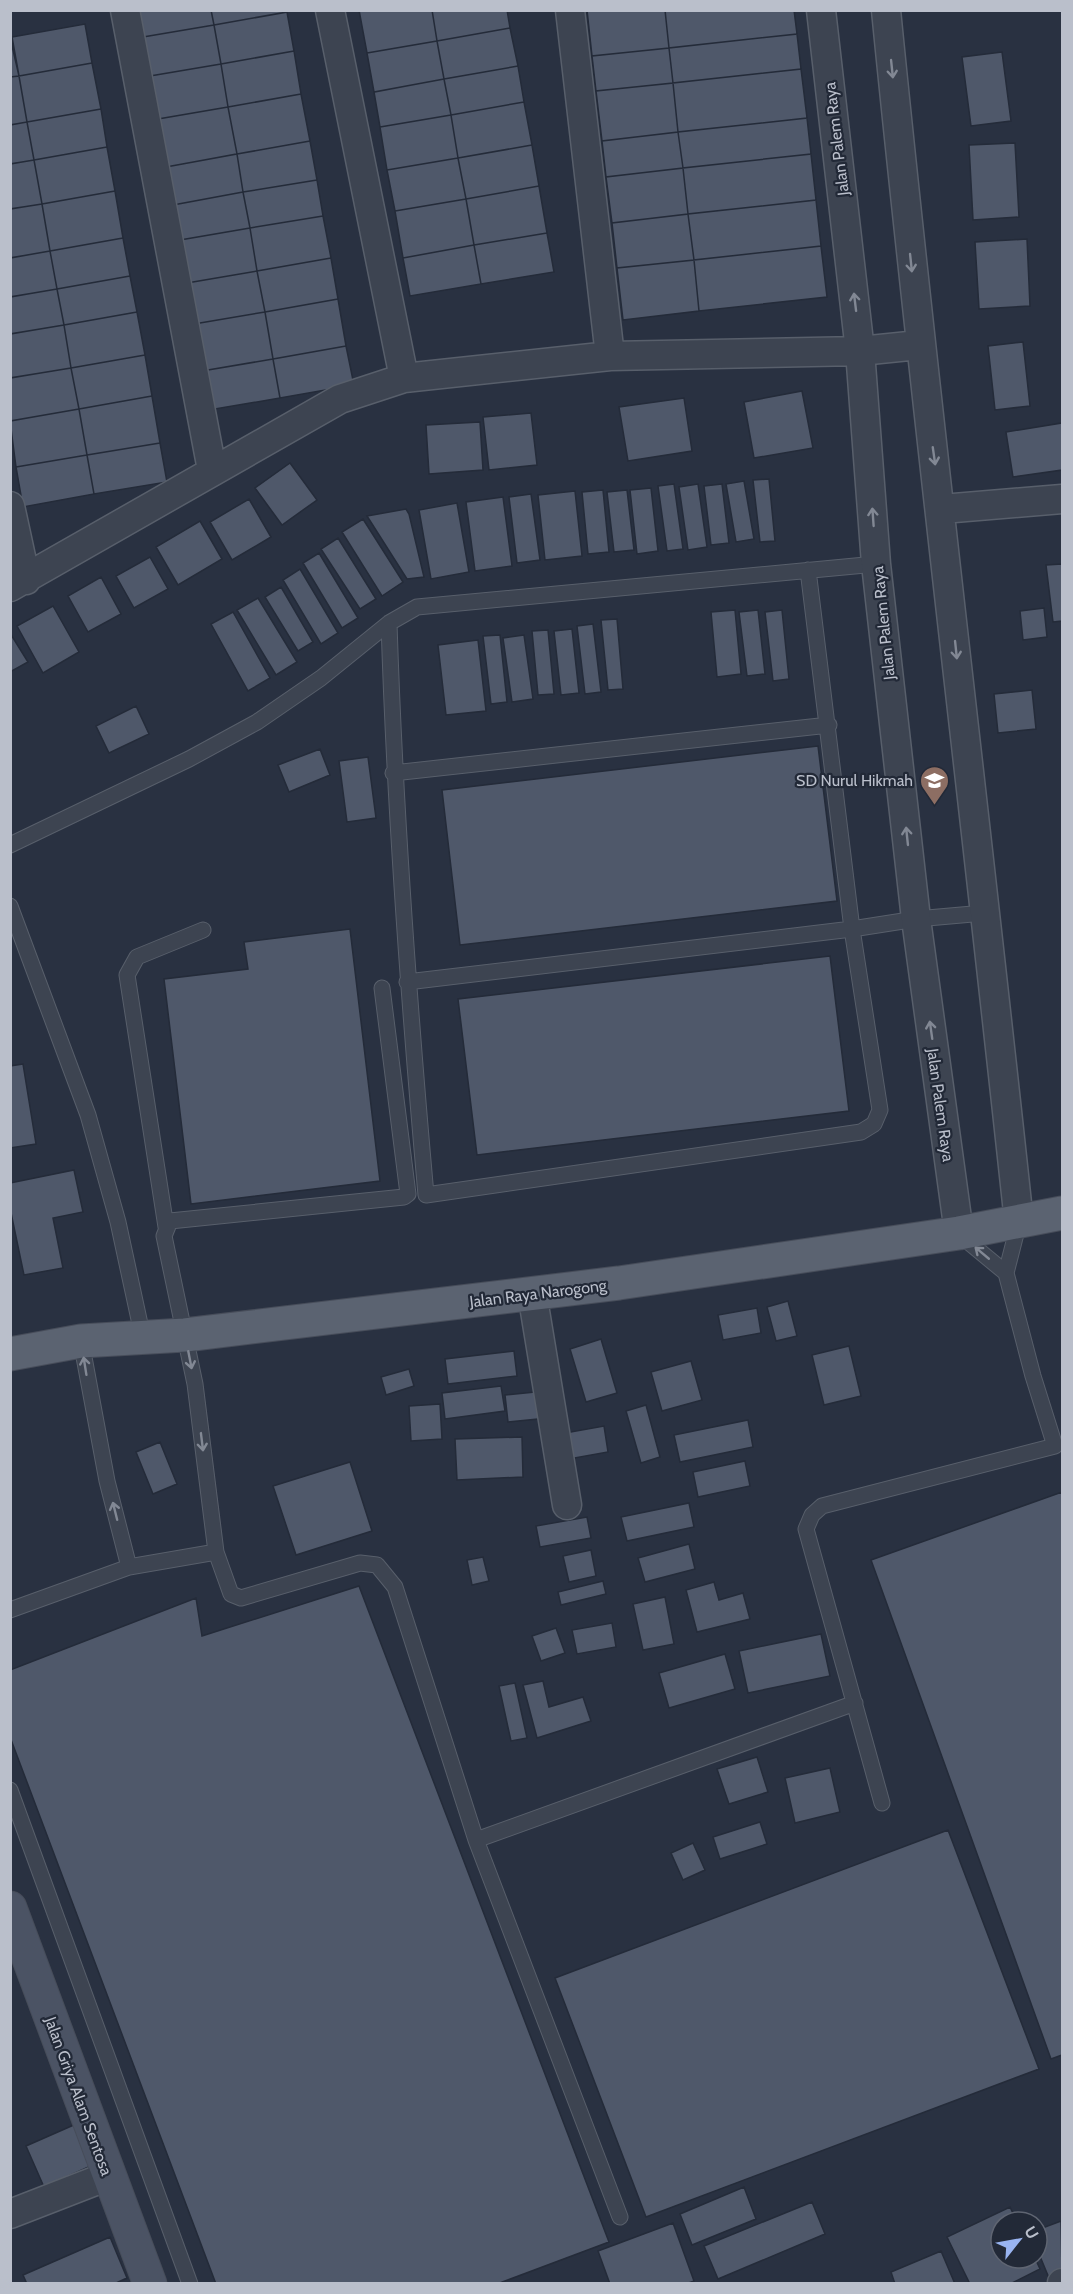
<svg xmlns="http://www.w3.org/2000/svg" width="1073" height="2294" font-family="Cabin,sans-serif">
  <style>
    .building { fill: #4f586a; stroke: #242b39; stroke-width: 1.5 }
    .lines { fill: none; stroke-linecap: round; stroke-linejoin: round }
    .lane-casing { stroke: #585f6b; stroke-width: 17 }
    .street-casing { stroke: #585f6b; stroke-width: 31 }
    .secondary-casing { stroke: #474d5a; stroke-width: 35 }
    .primary-casing { stroke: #474d5a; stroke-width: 35 }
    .lane { stroke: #3d4451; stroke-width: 15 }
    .street { stroke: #3d4451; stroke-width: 28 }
    .secondary { stroke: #4b5364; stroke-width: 33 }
    .primary { stroke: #5b6371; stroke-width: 33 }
    .oneway { stroke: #828894 }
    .labels { text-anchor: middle; stroke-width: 4.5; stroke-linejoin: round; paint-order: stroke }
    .street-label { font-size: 16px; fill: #babfcb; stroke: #222937 }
    .poi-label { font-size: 16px; fill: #babfcb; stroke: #222937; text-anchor: end }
  </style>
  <rect width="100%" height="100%" fill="#293141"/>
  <path class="building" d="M139,10H211L214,25L143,37Z
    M211,10H287V12L214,25Z
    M359,10H432L437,41L367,53Z
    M432,10H507L510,28L437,41Z
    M587,10H665L669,48L592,56Z
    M665,10H794L797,34L669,48Z
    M287,12L294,51L221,64L214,25Z
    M85,24L92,63L19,76L12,37Z
    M214,25L221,64L150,76L143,37Z
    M510,28L518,66L444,79L437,41Z
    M797,34L801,69L673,83L669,48Z
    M10,37L19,76L10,77Z
    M437,41L444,79L374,92L367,53Z
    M669,48L673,83L596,91L592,56Z
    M294,51L301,94L228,107L221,64Z
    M1002,52L1011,121L971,126L962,57Z
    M92,63L101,109L27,122L19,76Z
    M221,64L228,107L158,119L150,76Z
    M518,66L524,102L451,115L444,79Z
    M801,69L807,118L678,132L673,83Z
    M19,76L27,122L10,125V77Z
    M444,79L451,115L380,127L374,92Z
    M673,83L678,132L602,141L596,91Z
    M301,94L310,141L237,154L228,107Z
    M524,102L532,145L458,158L451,115Z
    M228,107L237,154L166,167L158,119Z
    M101,109L107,147L34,160L27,122Z
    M451,115L458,158L387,170L380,127Z
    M807,118L811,154L683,168L678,132Z
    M27,122L34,160L10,164V125Z
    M678,132L683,168L606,177L602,141Z
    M310,141L317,180L243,192L237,154Z
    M1015,143L1019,217L973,220L969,145Z
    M532,145L539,186L466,199L458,158Z
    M107,147L115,191L42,204L34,160Z
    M237,154L243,192L173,205L166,167Z
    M811,154L816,200L688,214L683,168Z
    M458,158L466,199L395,211L387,170Z
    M34,160L42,204L10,209V164Z
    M683,168L688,214L612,223L606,177Z
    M317,180L323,216L250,228L243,192Z
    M539,186L547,233L474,245L466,199Z
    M115,191L123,238L50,251L42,204Z
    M243,192L250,228L180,240L173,205Z
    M466,199L474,245L403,258L395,211Z
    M816,200L821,246L694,260L688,214Z
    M42,204L50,251L10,258V209Z
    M688,214L694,260L617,268L612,223Z
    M323,216L331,258L257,271L250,228Z
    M250,228L257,271L187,283L180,240Z
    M547,233L554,272L481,284L474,245Z
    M123,238L130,276L57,289L50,251Z
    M1027,239L1030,306L979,309L975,242Z
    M474,245L481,284L410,296L403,258Z
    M821,246L827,297L699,311L694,260Z
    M50,251L57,289L10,297V258Z
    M331,258L338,299L265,312L257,271Z
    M694,260L699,311L623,320L617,268Z
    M257,271L265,312L194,324L187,283Z
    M130,276L137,312L64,325L57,289Z
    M57,289L64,325L10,334V297Z
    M338,299L346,346L273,359L265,312Z
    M137,312L145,355L71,368L64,325Z
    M265,312L273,359L202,371L194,324Z
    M64,325L71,368L10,378V334Z
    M1023,342L1030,406L995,410L988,346Z
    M346,346L354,385L280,398L273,359Z
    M145,355L152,396L79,409L71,368Z
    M273,359L280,398L209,410L202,371Z
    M71,368L79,409L10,421V378Z
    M802,391L813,448L754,458L744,402Z
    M152,396L160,443L87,455L79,409Z
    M684,398L692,451L628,461L619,407Z
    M79,409L87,455L16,467L10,421Z
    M531,413L537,465L489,470L483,417Z
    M480,422L483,470L429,474L426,425Z
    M1062,423V470L1013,477L1006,432Z
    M160,443L167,482L94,494L87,455Z
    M87,455L94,494L23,507L16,467Z
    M290,463L317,500L282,525L255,488Z
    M769,479L775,541L760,542L753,480Z
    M744,481L754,539L736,542L726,484Z
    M674,484L683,549L667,551L658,486Z
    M698,484L707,547L688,550L679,487Z
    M722,484L729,543L711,545L704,486Z
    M651,488L658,551L637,554L630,490Z
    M603,490L609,552L588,554L582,492Z
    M627,490L634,550L614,552L607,492Z
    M575,491L582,556L545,560L538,495Z
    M531,494L540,560L517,563L509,497Z
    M503,497L512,566L475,571L466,502Z
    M249,499L271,537L232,560L210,522Z
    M457,503L469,572L431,579L419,510Z
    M406,509L409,514L424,577L407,579L367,516Z
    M363,519L403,582L382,596L342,532Z
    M200,521L222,559L178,585L156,547Z
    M338,538L376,599L360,609L321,549Z
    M319,553L358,618L342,628L303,563Z
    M150,557L168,589L134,608L116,576Z
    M1062,564V621L1053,622L1046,565Z
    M300,569L338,633L321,644L283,580Z
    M101,577L121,614L88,632L68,596Z
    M281,587L313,642L298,651L265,597Z
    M258,598L297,662L276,675L237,610Z
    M53,606L79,652L43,673L17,626Z
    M1044,608L1047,637L1023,640L1020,611Z
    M735,610L741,674L717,677L711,612Z
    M758,610L765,674L747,676L739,612Z
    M782,610L789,679L773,681L765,612Z
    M233,612L270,678L248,691L211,624Z
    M617,619L623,689L608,690L601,620Z
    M593,624L601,692L585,694L577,626Z
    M572,629L579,693L561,695L554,631Z
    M548,630L554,694L538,695L532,631Z
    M10,633L28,662L10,672Z
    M500,635L507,702L491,704L483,636Z
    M524,635L533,699L512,702L503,638Z
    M478,640L486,711L446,715L438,645Z
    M1032,690L1036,729L998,733L994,694Z
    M136,706L149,734L109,753L96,726Z
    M818,746L837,901L460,945L442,790Z
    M320,749L330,775L289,792L278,765Z
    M368,757L376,818L347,822L339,761Z
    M350,929L380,1181L191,1204L164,979L248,969L244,942Z
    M830,956L849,1111L477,1155L458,999Z
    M23,1064L36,1144L10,1148V1066Z
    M74,1170L83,1212L53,1218L63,1268L24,1275L10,1208V1183Z
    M788,1301L797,1336L776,1341L767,1307Z
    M757,1308L761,1333L723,1340L718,1315Z
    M601,1339L617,1393L586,1402L570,1349Z
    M849,1346L861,1396L824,1405L812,1355Z
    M514,1351L517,1376L448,1384L445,1359Z
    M691,1361L702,1400L662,1411L651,1372Z
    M409,1369L414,1386L386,1395L381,1377Z
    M501,1386L505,1411L445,1419L442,1393Z
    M545,1391L548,1418L508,1422L505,1395Z
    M440,1404L442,1439L411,1441L409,1406Z
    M646,1405L660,1457L641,1463L626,1411Z
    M748,1420L753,1447L680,1462L674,1435Z
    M604,1426L608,1452L569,1459L565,1433Z
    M522,1437L523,1477L457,1480L455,1439Z
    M160,1442L177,1484L153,1494L136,1452Z
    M745,1461L750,1486L698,1497L693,1472Z
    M350,1462L372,1531L296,1555L273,1486Z
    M1062,1492V2055L1051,2059L871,1560Z
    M689,1503L694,1527L627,1541L621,1517Z
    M587,1517L591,1538L540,1547L536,1526Z
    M689,1544L695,1569L645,1582L638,1558Z
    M591,1550L596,1576L569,1582L563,1556Z
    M483,1557L489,1581L472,1585L467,1560Z
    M603,1581L606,1594L561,1605L558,1592Z
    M714,1582L719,1600L743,1593L750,1619L697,1632L686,1590Z
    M359,1586L609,2242L497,2284H216L10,1737V1670L196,1598L202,1636Z
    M665,1597L674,1644L643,1650L633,1604Z
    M612,1623L616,1647L577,1654L572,1630Z
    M556,1628L565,1653L541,1661L532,1636Z
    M821,1634L830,1676L748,1693L739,1651Z
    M725,1654L735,1689L669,1708L659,1673Z
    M543,1681L549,1707L583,1697L591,1721L537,1738L523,1685Z
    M515,1683L527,1738L511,1741L499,1686Z
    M757,1757L768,1792L729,1804L717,1769Z
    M830,1768L840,1812L795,1823L785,1778Z
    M760,1822L767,1844L720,1859L713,1837Z
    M948,1830L1039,2069L646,2217L555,1978Z
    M693,1843L705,1870L683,1880L671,1853Z
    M76,2124L93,2165L44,2187L26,2146Z
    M744,2187L756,2219L692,2245L680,2214Z
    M812,2202L825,2234L718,2279L704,2246Z
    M1010,2207L1017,2222H1001V2258H1035L1040,2269L1010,2284H970L947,2237Z
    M1061,2221L1062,2272L1049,2278L1037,2249V2230Z
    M673,2223L694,2281L686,2284H610L598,2251Z
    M110,2237L127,2278L114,2284H27L23,2275Z
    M941,2251L955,2284H895L891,2272Z"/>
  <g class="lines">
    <defs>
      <path id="lane" d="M389,623C395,814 409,1004 426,1195L861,1132L874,1124L880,1110L852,929L808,570
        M393,773L829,725
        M10,845L189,759L257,722L321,678L389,623L417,607L876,564
        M10,906L88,1115L118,1222L143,1338
        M407,982L852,929L916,919L984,913
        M382,988L408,1194L404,1197L170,1221L164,1236L195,1384L216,1552L231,1594L241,1598L360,1563L377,1565L395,1587L476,1840L620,2217
        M166,1227L127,975L137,957L203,930
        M960,1235L1006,1273
        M81,1341L107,1481L129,1567
        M10,1610L129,1567L216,1552
        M10,1790L190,2284
        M882,1803L806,1529L812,1515L822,1506L1055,1446L1033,1376L1006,1273L1019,1222
        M476,1840L855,1703"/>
      <path id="street" d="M125,10L212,470
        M330,10L404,378
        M570,10L610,356
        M821,10L860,351L876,564L916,919L959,1233
        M886,10C926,415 976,818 1019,1222
        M10,506L26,580
        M942,509L1062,499
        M10,587L340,399L404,378L610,356L860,351L919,345
        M532,1293L567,1505
        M10,2214L108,2176
        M1062,2284V2283"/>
      <path id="secondary" d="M10,1908L150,2284"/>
      <path id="primary" d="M10,1354L81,1341L185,1335L619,1283L959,1233L1062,1213"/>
    </defs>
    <use href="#lane" class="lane-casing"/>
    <use href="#street" class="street-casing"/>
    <use href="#secondary" class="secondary-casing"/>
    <use href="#primary" class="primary-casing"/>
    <use href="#lane" class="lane"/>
    <use href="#street" class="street"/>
    <use href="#secondary" class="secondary"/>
    <use href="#primary" class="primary"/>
  </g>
  <defs><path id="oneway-shaft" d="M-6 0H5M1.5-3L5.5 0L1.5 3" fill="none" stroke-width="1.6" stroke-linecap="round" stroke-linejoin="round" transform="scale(1.5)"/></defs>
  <g class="oneway">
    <use href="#oneway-shaft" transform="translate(892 69) rotate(84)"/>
    <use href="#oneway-shaft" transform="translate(911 263) rotate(84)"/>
    <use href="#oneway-shaft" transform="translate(855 302) rotate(-97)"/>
    <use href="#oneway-shaft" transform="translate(934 456) rotate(82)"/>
    <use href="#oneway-shaft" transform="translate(873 517) rotate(-94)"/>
    <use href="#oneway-shaft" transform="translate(956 650) rotate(84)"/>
    <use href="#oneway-shaft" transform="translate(907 836) rotate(-96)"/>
    <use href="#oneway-shaft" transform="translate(931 1030) rotate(-98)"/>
    <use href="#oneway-shaft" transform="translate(982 1253) rotate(-140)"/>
    <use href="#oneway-shaft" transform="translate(190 1360) rotate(79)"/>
    <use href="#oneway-shaft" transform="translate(85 1366) rotate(-99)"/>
    <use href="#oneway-shaft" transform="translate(202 1442) rotate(83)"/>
    <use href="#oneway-shaft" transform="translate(115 1511) rotate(-104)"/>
  </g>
  <defs>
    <symbol id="school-pin" viewBox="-11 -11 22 30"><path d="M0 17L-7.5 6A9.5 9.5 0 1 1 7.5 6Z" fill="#8d6e63" stroke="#222937"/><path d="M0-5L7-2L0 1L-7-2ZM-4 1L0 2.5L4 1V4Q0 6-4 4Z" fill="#fff"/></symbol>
  </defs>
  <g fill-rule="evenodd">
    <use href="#school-pin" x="918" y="764" width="33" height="45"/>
  </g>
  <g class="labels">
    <g class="street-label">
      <text transform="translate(836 139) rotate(-97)" y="6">Jalan Palem Raya</text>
      <text transform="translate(883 623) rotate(-96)" y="6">Jalan Palem Raya</text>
      <text transform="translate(941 1105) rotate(82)" y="6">Jalan Palem Raya</text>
      <text transform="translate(538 1293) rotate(-7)" y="6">Jalan Raya Narogong</text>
      <text transform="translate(79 2096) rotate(70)" y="6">Jalan Griya Alam Sentosa</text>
    </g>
    <g class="poi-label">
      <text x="913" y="786">SD Nurul Hikmah</text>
    </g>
  </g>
  <rect width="1073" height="2294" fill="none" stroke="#babfcb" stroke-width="24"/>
  <g transform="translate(1019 2240) rotate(59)"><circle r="28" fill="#222937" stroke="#5f6572" stroke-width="1.5"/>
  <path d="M0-4.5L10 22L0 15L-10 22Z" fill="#99b4f1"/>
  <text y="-9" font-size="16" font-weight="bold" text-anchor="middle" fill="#babfcb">U</text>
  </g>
</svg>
